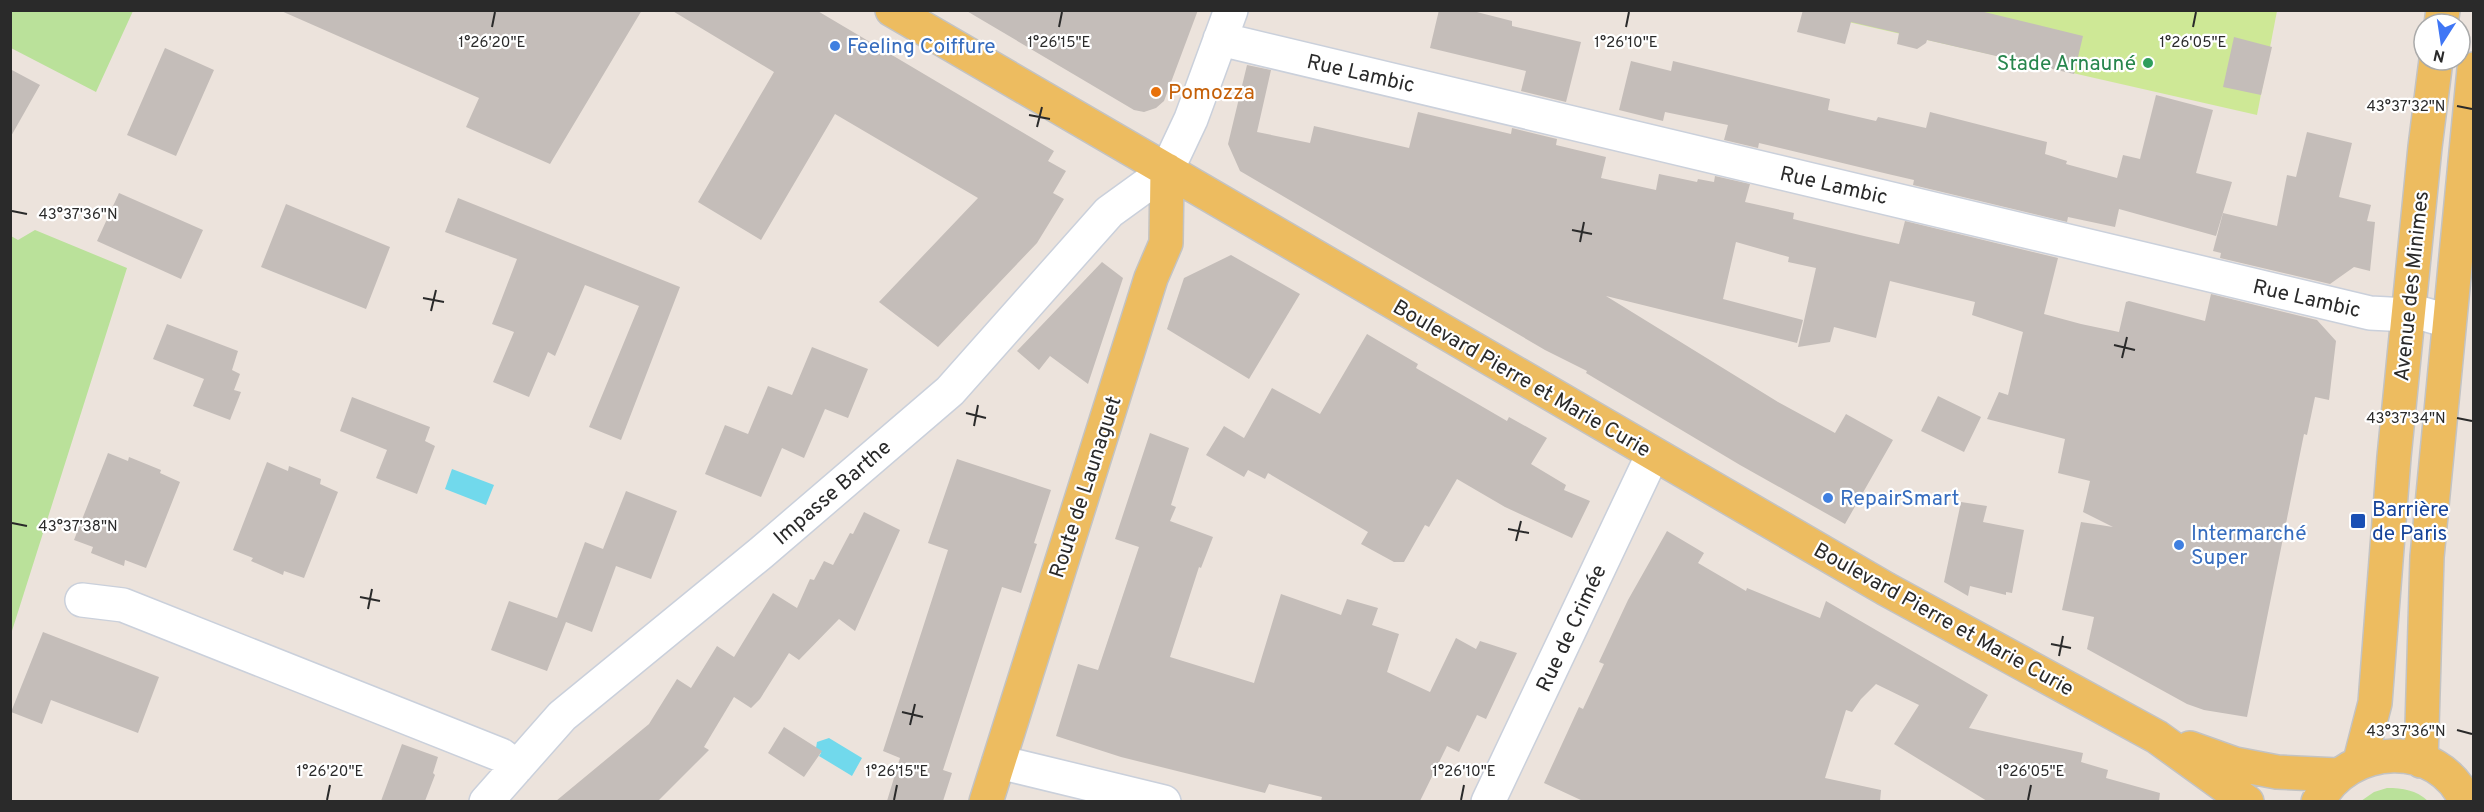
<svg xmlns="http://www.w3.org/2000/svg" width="2484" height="812" font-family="Overpass,sans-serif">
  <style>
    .green { fill: #bae19a }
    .pitch { fill: #cee896 }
    .water { fill: #71d9ec }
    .building { fill: #c4bdb9 }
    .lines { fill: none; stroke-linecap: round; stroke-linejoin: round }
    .minor-casing { stroke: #cad0db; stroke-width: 36 }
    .major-casing { stroke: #c3c3c3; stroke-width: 36 }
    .minor { stroke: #fff; stroke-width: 33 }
    .major { stroke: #edbc60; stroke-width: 33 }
    .ticks { fill: none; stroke: #2a2a2a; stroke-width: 2 }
    .shop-dot { fill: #3f7fe0; stroke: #fff; stroke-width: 2 }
    .leisure-dot { fill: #2e9e5b; stroke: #fff; stroke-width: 2 }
    .food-dot { fill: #e8710a; stroke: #fff; stroke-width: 2 }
    .transit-dot { fill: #1a4fb4; stroke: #fff; stroke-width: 2 }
    .labels { text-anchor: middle; stroke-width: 4.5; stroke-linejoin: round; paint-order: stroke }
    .shop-label { font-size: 21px; fill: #366cbe; stroke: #fff; text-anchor: start }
    .leisure-label { font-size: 21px; fill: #27864d; stroke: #fff; text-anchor: end }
    .street-label { font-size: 21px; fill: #2a2a2a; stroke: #fff }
    .food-label { font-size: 21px; fill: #c56008; stroke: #fff; text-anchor: start }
    .transit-label { font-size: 21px; fill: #164399; stroke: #fff; text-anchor: start }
    .ticks-label { font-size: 15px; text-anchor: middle; fill: #2a2a2a; stroke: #fff; stroke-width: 4.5; stroke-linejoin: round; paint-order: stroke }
  </style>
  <rect width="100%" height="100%" fill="#ece3dc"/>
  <path class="green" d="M10,11L11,10L133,11L96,92L11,48Z
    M35,230L127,268L11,634V236L18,240Z
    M2387,788C2403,788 2416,790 2428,801H2361L2374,792Z"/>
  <path class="pitch" d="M1800,11H2277L2257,115Z"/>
  <path class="water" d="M452,469L494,485L486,505L445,489Z
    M829,738L862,758L852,776L819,756L821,753L816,748L817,742Z"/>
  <path class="building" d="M279,10H642L550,164L466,127L479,98Z
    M671,10H816L1054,151L1048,161L1066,171L1053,193L1064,199L1037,243L938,347L879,302L978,198L835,114L761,240L698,202L774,72Z
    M965,10H1198L1164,101L1156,108L1144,112L1134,110Z
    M1439,10H1469L1512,21V26L1581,42L1566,102L1521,91L1526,71L1430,48Z
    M1803,10H1976L2083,36L2074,74L1927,40L1926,43L1917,49L1897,44L1899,33L1851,22L1845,44L1797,32Z
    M2234,37L2272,47L2261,95L2223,87Z
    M165,48L214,70L176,156L127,135Z
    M1631,61L1671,71L1673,61L1830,99L1828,110L1876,121L1878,117L1926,128L1930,112L2047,142L2045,154L2067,161L2066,164L2117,178L2123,155L2140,159L2156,95L2213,110L2196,173L2232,182L2216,236L2119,209L2115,227L2068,217L2067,222L1913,185L1914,180L1888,174L1759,143L1758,148L1724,140L1728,125L1665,112L1663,121L1619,110Z
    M1247,65L1271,70L1257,132L1310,143L1314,126L1409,148L1418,112L1511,134L1512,128L1557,139L1556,145L1606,157L1601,178L1656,190L1659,174L1697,182L1698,179L1714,182L1715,176L1750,184L1745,202L1794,213L1793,219L1864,236L1899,244L1905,221L2058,258L2044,314L2081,324L2119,332L2126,302L2129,301L2205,321L2211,294L2317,320L2336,341L2329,400L2315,397L2307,435L2304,434L2247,717L2204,710L2187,704L2087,649L2094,617L2062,610L2081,522L2113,527L2083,512L2090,481L2058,473L2065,439L1987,419L1999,392L2008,395L2023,332L1972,315L1975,302L1890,281L1876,338L1834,327L1830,342L1798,347L1816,268L1788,262L1789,257L1736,242L1723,299L1803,320L1797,343L1606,296L1778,402L1835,433L1846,414L1893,440L1845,524L1740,465L1586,373L1587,371L1545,350L1240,171L1228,144Z
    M10,69L40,85L10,138Z
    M2307,132L2352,143L2339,197L2371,205L2367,221L2375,222L2370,271L2354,267L2330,284L2220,258L2221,253L2213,251L2223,213L2277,226L2287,175L2296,177Z
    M119,193L203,230L181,279L97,241Z
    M458,198L680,287L621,440L589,427L639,306L585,285L555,356L548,352L529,397L493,382L514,332L492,324L517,259L445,232Z
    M286,204L390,247L366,309L261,267Z
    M1231,255L1300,294L1249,379L1167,329L1184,278Z
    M1102,262L1123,278L1088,384L1050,356L1039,370L1017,351Z
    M167,324L238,351L232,370L240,374L234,390L241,392L230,420L193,406L204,379L153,359Z
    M1367,334L1418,364L1416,368L1507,421L1509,417L1547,438L1531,464L1566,485L1564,490L1590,501L1572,538L1505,507L1457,479L1429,527L1425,525L1404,562H1394L1361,544L1368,532L1268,473L1265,479L1248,470L1244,477L1206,455L1224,426L1244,438L1272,388L1320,414Z
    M812,347L868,369L848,418L825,409L804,458L782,448L761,497L705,474L725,425L748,434L768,386L792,395Z
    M1938,396L1981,417L1964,452L1921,431Z
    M352,397L430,427L425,441L435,446L417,494L376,478L387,450L340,431Z
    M1150,433L1189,448L1171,505L1176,507L1170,521L1213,537L1201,568L1199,567L1170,657L1254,683L1281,594L1341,615L1347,599L1378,608L1372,625L1399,634L1387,672L1430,692L1456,638L1476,649L1480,641L1517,653L1486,719L1477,715L1459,752L1447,746L1420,801H1321L1322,797L1269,784L1265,793L1121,757L1056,736L1078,664L1098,670L1139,547L1115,539Z
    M108,453L128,461L129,457L161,470L160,473L180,482L146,568L125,560L124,566L91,553L93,547L74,540Z
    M957,459L1051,490L1034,543L1037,544L1021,593L1002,587L943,770L952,773L943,801H887L900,758L883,751L948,550L928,543Z
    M267,462L288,471L289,466L321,479L320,484L338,492L304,578L284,571L283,575L251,561L253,558L233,550Z
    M626,491L677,511L651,579L616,566L592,632L566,622L547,671L491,650L509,601L557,618L585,542L603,549Z
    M1961,502L1987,506L1983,522L2024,530L2012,593L2006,592V595L1970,586L1968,596L1944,582Z
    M864,512L900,530L855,631L839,619L799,660L789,653L760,699L751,708L734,697L704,747L709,750L658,801H556L649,724L677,679L691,688L717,646L734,657L773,593L797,608L810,579L814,580L824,561L833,565L850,533L853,534Z
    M1667,531L1704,553L1698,563L1746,591L1747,588L1820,618L1826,601L1988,695L1969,728L2083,753L2081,762L2108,770L2106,778L2160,793L2159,801H1987L1894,744L1919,705L1876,684L1861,699L1852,712L1846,710L1825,778L1881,790L1880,801H1583L1544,783L1579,707L1583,709L1604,664L1599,662L1628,600Z
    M43,632L159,677L138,733L51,700L42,724L11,712Z
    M784,727L822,751L804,777L768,753Z
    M402,744L438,757L433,773L435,775L425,801H381Z"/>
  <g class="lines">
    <defs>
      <path id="minor" d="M1220,39L2370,313L2408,315L2420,313L2448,321
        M82,600L123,605L501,755L517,767
        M999,762L1164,802
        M486,802L562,716L761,553L950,391L1109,212L1167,170L1191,119L1231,10
        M1488,802L1653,454"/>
      <path id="major" d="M892,10L1886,589L2157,737L2247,802
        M2441,24L2443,10
        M2190,748L2235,764L2277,772L2338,775
        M2360,761L2375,703L2394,457L2425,147L2436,60
        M2421,761L2427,557L2474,69
        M986,802L1151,278L1166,243L1167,170
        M2318,802C2348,743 2439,738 2466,802"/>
    </defs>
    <use href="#minor" class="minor-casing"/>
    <use href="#major" class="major-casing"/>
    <use href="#minor" class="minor"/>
    <use href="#major" class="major"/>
  </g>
  <path class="ticks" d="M492,27L495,12M1059,27L1062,12M1626,27L1629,12M2193,27L2196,12M2457,106L2472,109M1029,115L1050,119M1037,127L1042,107M12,211L27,214M1572,230L1592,234M1580,242L1584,222M423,298L444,302M431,311L436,290M2114,345L2135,350M2122,358L2127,337M966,413L986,418M2457,418L2472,421M974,426L978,405M12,523L27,526M1508,529L1529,533M1516,541L1521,521M360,597L380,601M368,609L372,589M2051,644L2071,648M2059,656L2063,636M902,712L923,717M910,725L915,704M2457,730L2472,734M327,800L330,785M894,800L897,785M1461,800L1464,785M2028,800L2031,785"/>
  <g class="shop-dot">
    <circle cx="835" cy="46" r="6"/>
    <circle cx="1828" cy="498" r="6"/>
    <circle cx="2179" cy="545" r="6"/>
  </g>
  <circle class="leisure-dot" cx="2148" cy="63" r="6"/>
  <circle class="food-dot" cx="1156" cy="92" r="6"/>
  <rect class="transit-dot" x="2350" y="513" width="16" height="16" rx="3"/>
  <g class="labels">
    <g class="shop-label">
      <text x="847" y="53">Feeling Coiffure</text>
      <text x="1840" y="505">RepairSmart</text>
      <text x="2191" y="540">Intermarché<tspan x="2191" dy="24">Super</tspan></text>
    </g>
    <g class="leisure-label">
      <text x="2136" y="70">Stade Arnauné</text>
    </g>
    <g class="street-label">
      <text transform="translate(1361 73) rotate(13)" y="7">Rue Lambic</text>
      <text transform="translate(1834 185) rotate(13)" y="7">Rue Lambic</text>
      <text transform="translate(2411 286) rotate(-84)" y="7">Avenue des Minimes</text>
      <text transform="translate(2307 298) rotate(13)" y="7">Rue Lambic</text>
      <text transform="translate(1522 378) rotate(30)" y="7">Boulevard Pierre et Marie Curie</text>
      <text transform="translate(1085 487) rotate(-72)" y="7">Route de Launaguet</text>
      <text transform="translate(832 492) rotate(-41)" y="7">Impasse Barthe</text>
      <text transform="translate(1944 619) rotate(29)" y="7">Boulevard Pierre et Marie Curie</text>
      <text transform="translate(1571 628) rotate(-65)" y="7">Rue de Crimée</text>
    </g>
    <g class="food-label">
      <text x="1168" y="99">Pomozza</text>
    </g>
    <g class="transit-label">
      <text x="2372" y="516">Barrière<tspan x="2372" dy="24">de Paris</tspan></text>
    </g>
  </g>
  <g class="ticks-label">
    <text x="492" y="47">1°26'20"E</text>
    <text x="1059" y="47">1°26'15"E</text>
    <text x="1626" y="47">1°26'10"E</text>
    <text x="2193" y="47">1°26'05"E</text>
    <text x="2406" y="111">43°37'32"N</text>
    <text x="78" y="219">43°37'36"N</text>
    <text x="2406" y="423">43°37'34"N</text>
    <text x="78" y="531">43°37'38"N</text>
    <text x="2406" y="736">43°37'36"N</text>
    <text x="330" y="776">1°26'20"E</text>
    <text x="897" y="776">1°26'15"E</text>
    <text x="1464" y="776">1°26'10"E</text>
    <text x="2031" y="776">1°26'05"E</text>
  </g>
  <rect width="2484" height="812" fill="none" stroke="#2a2a2a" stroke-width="24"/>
  <g transform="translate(2442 42) rotate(192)"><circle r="28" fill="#ffffff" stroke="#aaaaaa" stroke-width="1.5"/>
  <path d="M0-4.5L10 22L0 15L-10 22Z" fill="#3f76f5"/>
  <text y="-9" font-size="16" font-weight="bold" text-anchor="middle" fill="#2a2a2a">N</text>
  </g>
</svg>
